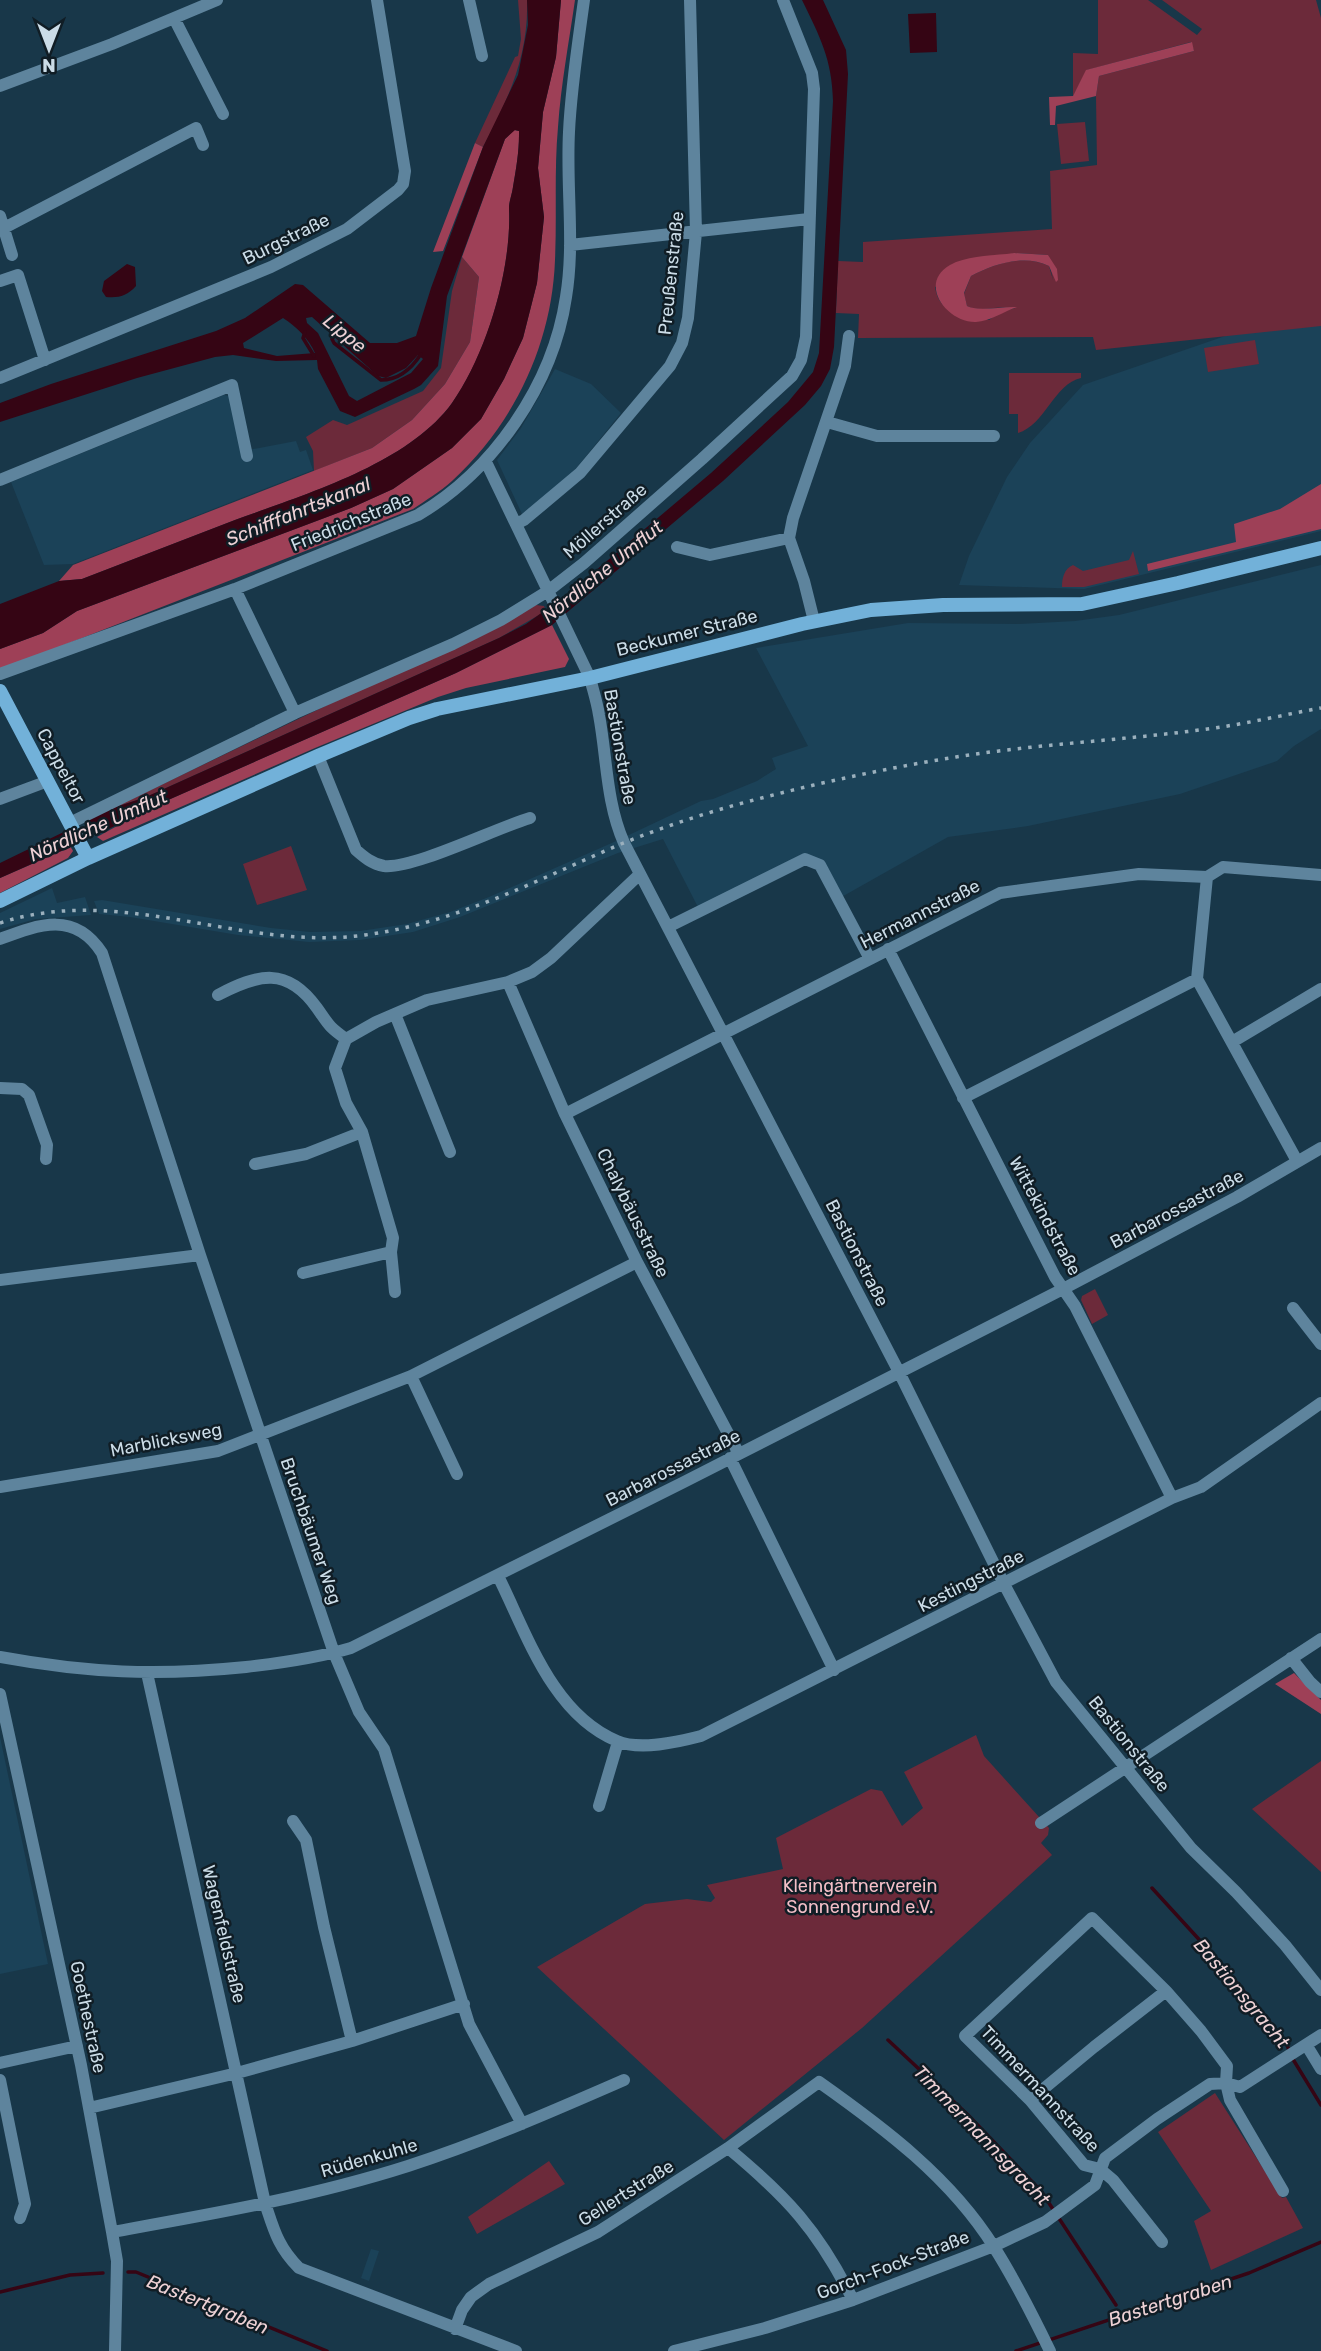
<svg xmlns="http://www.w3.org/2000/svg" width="1321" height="2351" font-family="Rubik,sans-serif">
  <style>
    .built { fill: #1b4258 }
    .green { fill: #6c2a3a; fill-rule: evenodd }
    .forest { fill: #9e4057 }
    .water { fill: #350514; fill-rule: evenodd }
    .pier { fill: #183749 }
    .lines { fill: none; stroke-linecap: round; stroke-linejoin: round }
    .stream { stroke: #350514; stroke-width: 3.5 }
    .street { stroke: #5e849d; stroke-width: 12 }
    .secondary { stroke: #72b1d9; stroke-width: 14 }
    .rail { stroke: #9bb0bd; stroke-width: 3.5; stroke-dasharray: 3.5 7; stroke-linecap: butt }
    .labels { text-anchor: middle; stroke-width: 5; stroke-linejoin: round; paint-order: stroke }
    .street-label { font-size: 18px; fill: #cbdce7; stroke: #101d25 }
    .park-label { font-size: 18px; fill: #f4bec7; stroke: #101d25 }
    .water-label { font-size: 19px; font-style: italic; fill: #edd1d5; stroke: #101d25 }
  </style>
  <rect width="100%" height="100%" fill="#183749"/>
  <path class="built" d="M1321,308V531L1084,589L959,585L969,556L1007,477L1030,443L1083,385L1263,323Z
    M555,369L591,384L621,413L574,471L522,514L497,460L521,428Z
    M224,395L229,396L243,451L296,441L300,452L306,450L313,470L73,564L44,565L11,482Z
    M1321,565V729L1294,746L1277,761L1180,794L1028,826L948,837L838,899L820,866L805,859L700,911L663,839L618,853L460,917L413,932L360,940L309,942L238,935L130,917L99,914L94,901L102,900L271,928L310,932L360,931L407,924L450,912L489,897L614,842L701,801L713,799L757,781L776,769L772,758L808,746L756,648L908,623L1020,624L1075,621L1119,615Z
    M52,888L57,903L85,897L91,915L36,919L0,929V913Z
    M0,1737L48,1964L0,1974Z
    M371,2249L379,2251L369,2281L361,2278Z"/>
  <path class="green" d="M518,0H527C529,55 508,100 483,147L475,143L515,57L518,56L521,39Z
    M1098,0H1148L1197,35L1202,29L1162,0H1316L1321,18V326L1096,350L1093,337L858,338L859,314L836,313L838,261L863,262V242L1052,229L1050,171L1097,165L1096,96L1099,76L1194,51L1191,42L1087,70L1073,96V53L1098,54ZM1014,253L1048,255L1053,280L1049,266C1023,254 994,264 971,276L964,294L967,306C980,313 999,305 1015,308L999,313L989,320C965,314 939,316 935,287Z
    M1085,122L1089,161L1061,164L1057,124Z
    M462,257L479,277L470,342L445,384L412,420L372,448L314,471L313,451L306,437L333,420L347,425L423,391L441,368L452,291Z
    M1255,340L1259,364L1208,372L1204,348Z
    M1009,373H1081V378C1054,384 1045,425 1018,433V414H1009Z
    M1133,551L1139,574L1084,587H1062C1062,578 1064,569 1073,565L1083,571L1129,560Z
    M536,605L544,606L546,611L499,638L146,797L113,808Z
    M291,846L307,890L257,905L243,864Z
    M1095,1289L1108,1315L1092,1324L1081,1300L1082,1296Z
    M976,1735L984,1756L1049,1828L1048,1835L1041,1843L1052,1855L862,2028L724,2140L537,1967L645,1904L687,1899L711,1902L715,1898L707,1885L783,1869L776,1838L871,1789L882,1791L902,1826L923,1808L904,1772Z
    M1321,1761V1872L1252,1809Z
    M1215,2093L1282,2198L1286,2197L1303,2228L1211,2270L1194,2221L1211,2211L1158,2132Z
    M549,2161L565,2184L477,2234L468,2217Z"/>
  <path class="forest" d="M561,0H575C569,42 561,84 558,127C554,171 557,216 555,260C552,344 514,424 452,481C440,492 426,500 413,509L0,670V649L43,633L77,611L351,508L393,489L452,448L481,419L504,379L523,338L537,283L544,217L538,168L543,112L556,57Z
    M1192,42L1194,51L1099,76L1096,96L1056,106L1055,125H1050L1049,97L1073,96L1086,70Z
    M514,130L519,131V135C519,152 516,170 513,187C512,194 509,202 509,208C512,268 487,354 452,403C408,464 303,495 235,520C184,540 133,559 82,579L59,581L73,565L372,448L412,420L445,384L470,342L479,277L462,257L505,139Z
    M475,143L483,147L443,251L433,252Z
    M1014,253L1048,255L1057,269L1058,280L1056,282L1049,266C1024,254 994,264 971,276L964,293L967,306C978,312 1002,306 1017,307C1003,312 990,321 976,322C948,323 917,284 950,265C968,255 993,256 1014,253Z
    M1321,484V529L1148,571L1147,564L1236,542L1234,524L1280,509Z
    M552,625L569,659L565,667L466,688L438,697L315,748L103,841L97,837L150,808L456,673Z
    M71,847L73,851L68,858L0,893V878Z
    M1294,1673L1321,1700V1714L1275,1684Z"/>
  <path class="water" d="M527,0H561L556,57L543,112L538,168L544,217L537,283L523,338L504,379L481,419L452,448L393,489L351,508L77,611L43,633L0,649V604L59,581L82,579C133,559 184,540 235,520C303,495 408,464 452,403C487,353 512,268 509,208C509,202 512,194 513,187C516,170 519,152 519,135V131L515,130L505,139L447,296L438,366L421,385L414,389L355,417L340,411L318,369L317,360L276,361L233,355L215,357L137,378L0,422V403L51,384L216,331L245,318L295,284L303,285L370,343H397L416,336L431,288L483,147L518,75L528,25ZM312,317L378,376L386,378L406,368L418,355L423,359L411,373L357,401L349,396L318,333L307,323L306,318ZM283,318C296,326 309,339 315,353L277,356L244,348L243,343Z
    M802,0H823L846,50L848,74L834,347L830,369L821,386L805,405L723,481L552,625L456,673L150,808L97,835L0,878V863L113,808L146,797L499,638L526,624L569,593L711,473L788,402L813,372L819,353L833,101C832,59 820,37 802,0Z
    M936,13L937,52L910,53L908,14Z
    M127,264L135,267L136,286C127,296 119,298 106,297L102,291L104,281Z"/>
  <path class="pier" d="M89,820L97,837L72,849L63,832Z"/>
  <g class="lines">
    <path class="stream" d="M305,332L303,338L314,356
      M336,334L332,339L334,343L381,380C399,380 412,368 421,354
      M1152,1888L1216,1958L1286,2042L1291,2056L1321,2105
      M888,2040L967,2114L1041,2191L1116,2305
      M128,2272H136L327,2351
      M0,2292L70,2275L103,2273
      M1016,2351L1249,2273L1321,2242"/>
    <path class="street" d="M469,0L482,56
      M174,18L223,114
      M0,86L112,44L217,0
      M0,216L12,255
      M4,228L196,128L203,145
      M570,245L809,219
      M0,281L18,275L45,360
      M0,378L271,267L347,229L398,190L403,184L405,171L377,0
      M827,422L877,436H994
      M486,462L590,678C593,690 597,702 599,715C607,758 606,802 624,843L899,1372L1004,1584L1056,1682L1191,1848L1236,1892L1285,1945L1321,1990
      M0,480L232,385L247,456
      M516,524L524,520L580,473L670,366L682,343L688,318L696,232L690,0
      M677,547L710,555L789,538
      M235,589L295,713
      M814,621L804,581L789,538L793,518L845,366L849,336
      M0,674L235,589L418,515C493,471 553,385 566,297C575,243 566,187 569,132C571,88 578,44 584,0
      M318,756L356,850C364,857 372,864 384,866C414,869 496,828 530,818
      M0,799L48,781
      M70,823L295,713L453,644L501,620L548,591L584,563L702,459L792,376L801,360L806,337L814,89L812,73L783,0
      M1207,877L1197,979L1297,1161
      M668,927L805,859L820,865L870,959
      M0,939C40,924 75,911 102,953L200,1255L334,1653L359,1712L384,1749L469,2024L522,2124
      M888,949L1055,1277L1075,1306L1172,1498
      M508,982L565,1114L637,1262L739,1454
      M218,995C258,974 287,966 317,1008C329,1025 328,1026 346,1039L335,1068L346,1103L362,1132L393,1238L391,1252L303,1273
      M395,1014L450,1152
      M346,1039L376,1022L427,1000L508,982L532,972L551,958L640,874
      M1232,1042L1321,989
      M0,1088L22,1089L29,1095L47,1145L46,1159
      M963,1098L1197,979
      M565,1114L1000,893L1139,874L1207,877L1223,867L1321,875
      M255,1164L306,1154L362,1132
      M391,1252L395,1292
      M0,1280L200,1255
      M1293,1308L1321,1344
      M411,1376L457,1474
      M730,1458L834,1670
      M0,1487L218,1451L411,1376L637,1262
      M498,1576C527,1634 552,1714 617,1741C640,1751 678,1742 701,1736L1172,1498L1201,1487L1321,1403
      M0,1657C87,1673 157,1676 246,1667C281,1663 317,1658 351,1648L682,1483L1063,1289L1237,1197L1321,1148
      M1291,1658L1310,1682L1321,1692
      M147,1673L265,2203C274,2230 278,2247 299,2268L516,2351
      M0,1694L81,2065L112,2232L117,2261L115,2351
      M599,1806L618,1742
      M293,1821L306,1840L324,1927L352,2041
      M1041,1823L1321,1639
      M1307,2046L1321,2069
      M0,2063L77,2046
      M0,2080L25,2204L20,2218
      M1030,2100L1094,2047L1166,1991
      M89,2108L237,2073L352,2041L464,2004
      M728,2148C787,2197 818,2230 853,2300
      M112,2232C212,2214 311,2197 408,2166C482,2142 553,2111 624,2080
      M1162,2242L1113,2180L1100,2169L1084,2165L1030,2100L965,2036L1092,1918L1166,1991L1201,2031L1227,2066L1226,2083L1230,2100L1283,2191
      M455,2329L462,2310L471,2297L489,2284L598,2232L728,2148L819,2082C884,2128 951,2178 994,2247C1015,2280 1033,2316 1050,2351
      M674,2351L765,2328L853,2300L994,2246L1045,2222L1095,2185L1105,2158L1157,2119L1210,2084L1226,2083L1240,2087L1321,2035"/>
    <path class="secondary" d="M0,691L88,858
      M0,901L88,858L318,756L409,718L437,709L590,678L802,624L871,610L943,605L1082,604L1178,583L1321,548"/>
    <path class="rail" d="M0,923C122,883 242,952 365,935C456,923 537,880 621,844C663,827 705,813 750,801C818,783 887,768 956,757C1044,743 1133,740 1221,727C1254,722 1288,714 1321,708"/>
  </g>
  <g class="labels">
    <g class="street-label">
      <text transform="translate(286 239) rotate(-26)" y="6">Burgstraße</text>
      <text transform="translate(671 273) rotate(-84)" y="6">Preußenstraße</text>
      <text transform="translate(605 521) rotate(-41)" y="6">Möllerstraße</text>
      <text transform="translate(351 522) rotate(-22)" y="6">Friedrichstraße</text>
      <text transform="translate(687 633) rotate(-14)" y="6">Beckumer Straße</text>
      <text transform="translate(620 747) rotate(80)" y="6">Bastionstraße</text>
      <text transform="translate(61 766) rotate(62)" y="6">Cappeltor</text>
      <text transform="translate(920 914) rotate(-27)" y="6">Hermannstraße</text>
      <text transform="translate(1177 1209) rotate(-28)" y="6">Barbarossastraße</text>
      <text transform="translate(633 1213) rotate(64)" y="6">Chalybäusstraße</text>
      <text transform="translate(1045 1216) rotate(62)" y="6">Wittekindstraße</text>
      <text transform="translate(857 1253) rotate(63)" y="6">Bastionstraße</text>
      <text transform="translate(166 1440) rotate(-11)" y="6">Marblicksweg</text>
      <text transform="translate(673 1468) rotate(-27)" y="6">Barbarossastraße</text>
      <text transform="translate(311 1531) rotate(71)" y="6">Bruchbäumer Weg</text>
      <text transform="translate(971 1581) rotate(-27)" y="6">Kestingstraße</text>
      <text transform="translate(1129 1744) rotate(51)" y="6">Bastionstraße</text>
      <text transform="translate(224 1934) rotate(77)" y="6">Wagenfeldstraße</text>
      <text transform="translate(88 2017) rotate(78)" y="6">Goethestraße</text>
      <text transform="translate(1040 2089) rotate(47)" y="6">Timmermannstraße</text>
      <text transform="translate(369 2158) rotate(-16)" y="6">Rüdenkuhle</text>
      <text transform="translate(626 2193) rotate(-32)" y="6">Gellertstraße</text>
      <text transform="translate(893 2265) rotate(-21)" y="6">Gorch-Fock-Straße</text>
    </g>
    <g class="park-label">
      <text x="860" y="1892">Kleingärtnerverein<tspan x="860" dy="21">Sonnengrund e.V.</tspan></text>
    </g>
    <g class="water-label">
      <text transform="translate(345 333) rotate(39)" y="7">Lippe</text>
      <text transform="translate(298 511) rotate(-22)" y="7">Schifffahrtskanal</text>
      <text transform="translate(602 571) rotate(-39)" y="7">Nördliche Umflut</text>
      <text transform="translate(98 825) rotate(-24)" y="7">Nördliche Umflut</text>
      <text transform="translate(1242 1993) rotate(50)" y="7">Bastionsgracht</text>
      <text transform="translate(982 2135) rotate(46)" y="7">Timmermannsgracht</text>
      <text transform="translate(1170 2300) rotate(-18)" y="7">Bastertgraben</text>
      <text transform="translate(208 2304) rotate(22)" y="7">Bastertgraben</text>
    </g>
  </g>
  <g transform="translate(49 49) rotate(180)" stroke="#101d25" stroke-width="5" paint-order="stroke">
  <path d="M0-5L12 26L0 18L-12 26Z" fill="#cbdce7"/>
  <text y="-10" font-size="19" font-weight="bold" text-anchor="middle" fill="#cbdce7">N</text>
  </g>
</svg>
